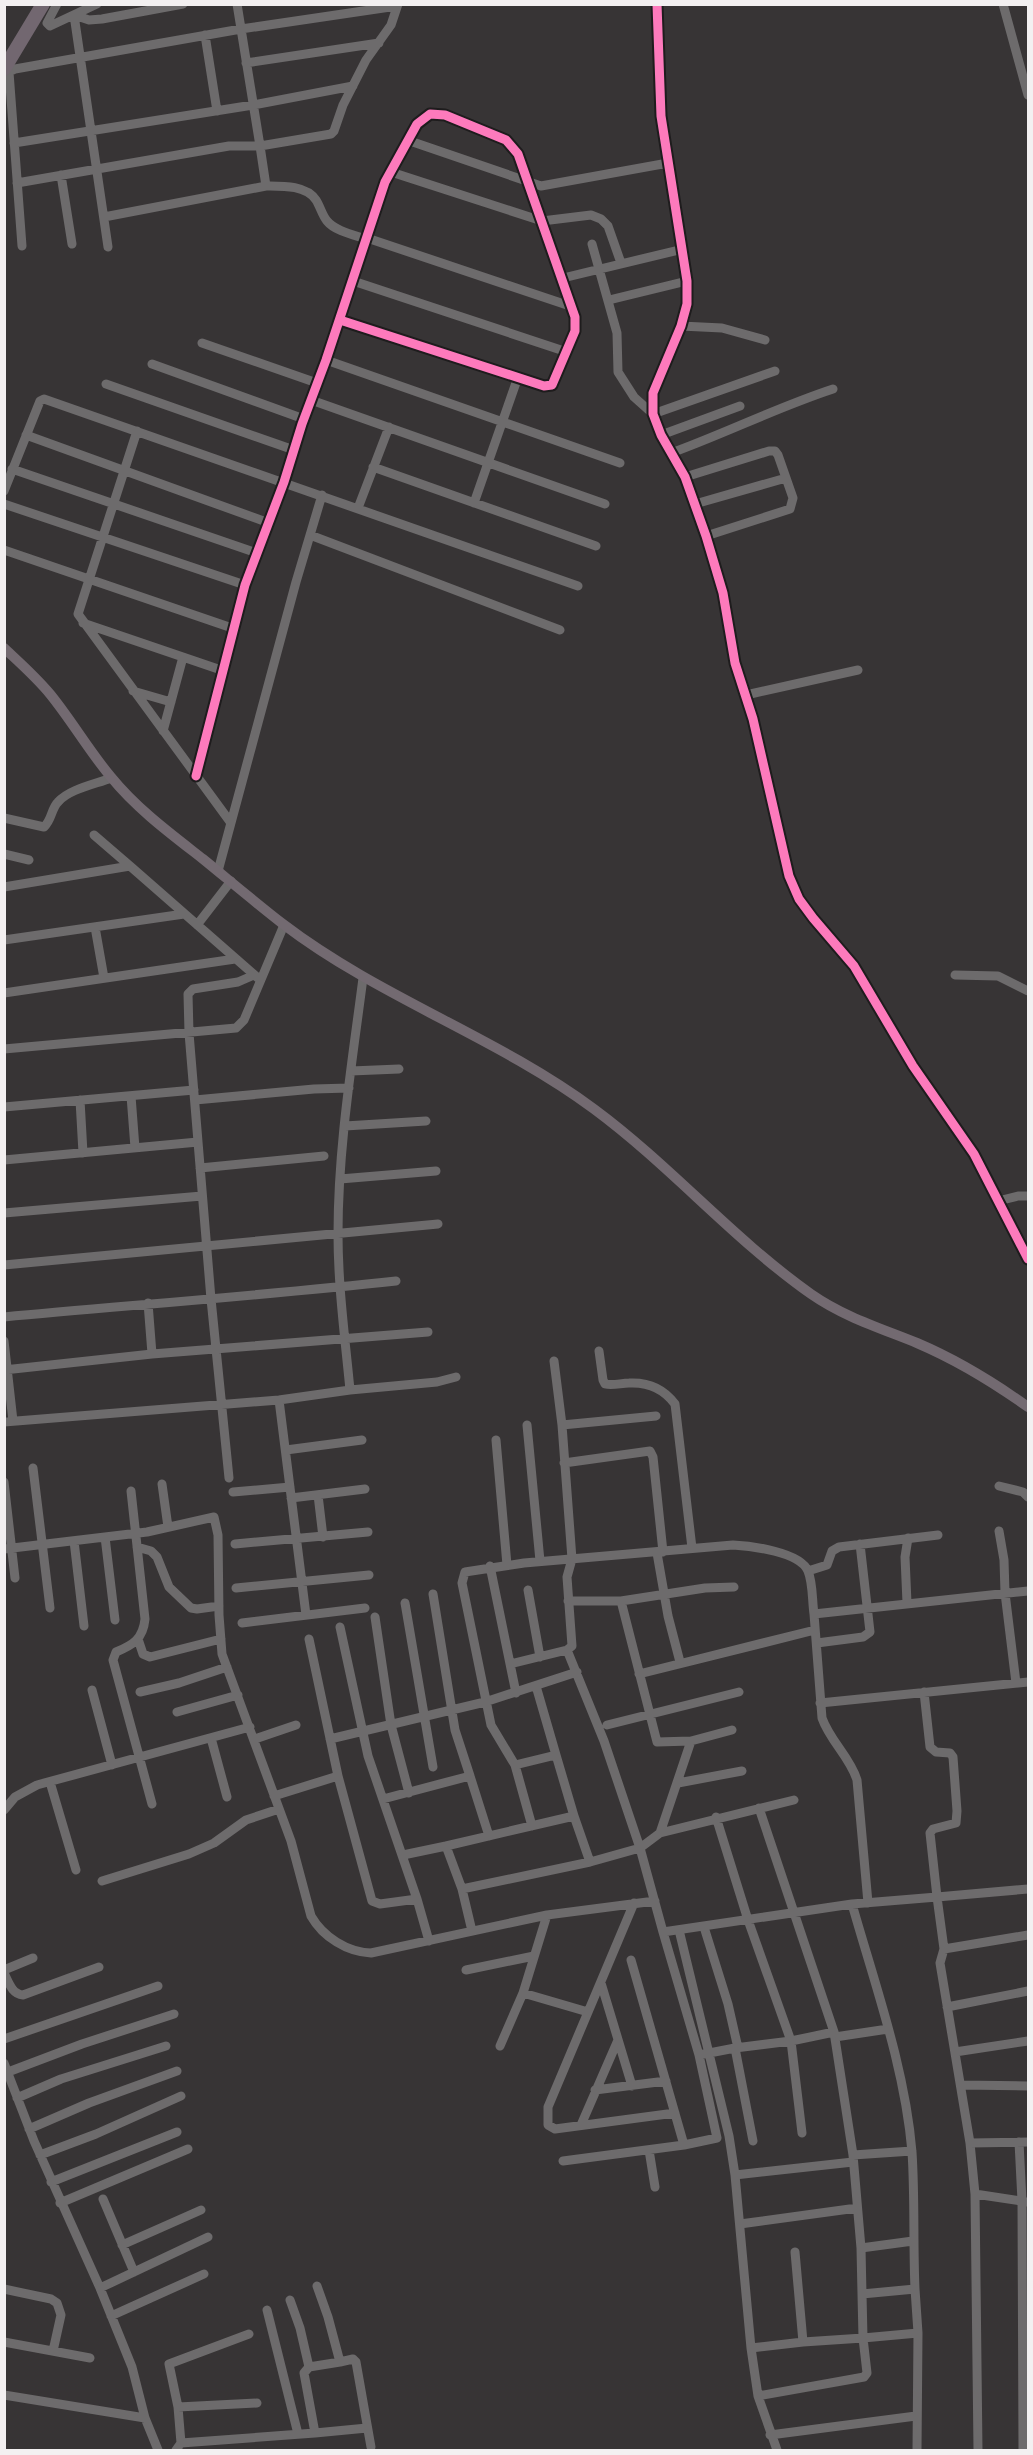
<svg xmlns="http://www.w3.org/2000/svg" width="1033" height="2455" font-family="Spectral,serif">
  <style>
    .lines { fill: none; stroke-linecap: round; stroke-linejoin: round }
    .minor { stroke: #6d6b6c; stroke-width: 9 }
    .major { stroke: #736a71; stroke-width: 10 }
    .highway { stroke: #726770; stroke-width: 14 }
    .cycleway-casing { stroke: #1e1c1d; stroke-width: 13 }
    .cycleway { stroke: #fd7abc; stroke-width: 9 }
  </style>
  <rect width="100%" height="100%" fill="#373435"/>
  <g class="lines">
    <path class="minor" d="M57,4L47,23L50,26L97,4
      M237,4L260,146L331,134L334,131L343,105L366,60L391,25L398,4
      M657,4L661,116L687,281V304L681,326L653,393V414L661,435L685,477L706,536L723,593L735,663L753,719L789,876L799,899L813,918L854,966L913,1066L974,1154L1028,1259
      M1003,4L1028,95
      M205,35L217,111
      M246,63L379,43
      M407,140L541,186L668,163
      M14,143L253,105L353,86
      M391,172L542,221L591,215L601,219L608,226L621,263
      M61,175L72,244
      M17,183L229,146H260L266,186C282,186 306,185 316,200C320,206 322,215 327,221C335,231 354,235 366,239
      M104,217L266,186
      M367,238L573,307
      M592,244L617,333L618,372L634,397L653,414L775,371
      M22,246L9,72L15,69L241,29L397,6
      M108,247L74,15L89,20L102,19L183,4
      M563,278L683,249
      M353,281L567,352
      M609,300L687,281
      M681,326L722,328L765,340
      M202,343L317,383
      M326,360L620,463
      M152,364L304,419
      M106,384L294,450
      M311,400L605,504
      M137,431L78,614L231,823
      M26,435L269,523
      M661,435L740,406
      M671,453C726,433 778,407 833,389
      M373,467L596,546
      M12,469L257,553
      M685,477L769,451H775L778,455L793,498L790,509L706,536
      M4,491L40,401L44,399L578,586
      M474,503L518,377
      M4,504L245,585
      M695,504L786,478
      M358,508L389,427
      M310,535L560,630
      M4,550L235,629
      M83,623L224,671
      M133,691L171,702
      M746,695L858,670
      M163,731L183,657
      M196,776L245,585L284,482L302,424L326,360L385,182L417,124L430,114L445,115L506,140L518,154L575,317V331L552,385L544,386L340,320
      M4,818L44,827C52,820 51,809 58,802C69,789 96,784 111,778
      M94,835L130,866
      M4,854L29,860
      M218,871L296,582L322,495
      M4,887L130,866L258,978
      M197,925L231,881
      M95,927L104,978
      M4,940L184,914
      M955,975L998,976L1028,991
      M4,993L235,959
      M4,1049L236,1028L244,1020L284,925
      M351,1071L399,1069
      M131,1096L135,1148
      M80,1100L83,1153
      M195,1100L314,1089L349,1088
      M4,1107L194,1090
      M345,1126L426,1121
      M4,1160L198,1142
      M200,1168L324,1156
      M340,1179L436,1171
      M998,1201L1018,1196H1028
      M4,1213L202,1196
      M4,1265L438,1224
      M148,1303L152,1354
      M4,1317C135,1305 266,1295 396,1281
      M4,1341L13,1421
      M599,1351L603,1380L605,1384C613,1386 621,1383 629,1383C648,1382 664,1389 675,1404L692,1548
      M4,1370L152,1354L428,1332
      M350,1390C345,1338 338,1286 338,1234C338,1148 352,1063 363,978
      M279,1400L306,1615
      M4,1422L279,1400L350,1390L437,1382L456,1377
      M527,1425L540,1561
      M562,1425L656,1416
      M496,1440L507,1565
      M286,1450L362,1440
      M564,1463L650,1451L653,1457L663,1552
      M33,1468L50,1608
      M229,1478L211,1299L189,1033L188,994L193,989L238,982L254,975
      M4,1482L15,1578
      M162,1484L168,1527
      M999,1486L1023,1492L1028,1497
      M131,1491L145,1619C143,1639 133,1645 116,1652L113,1660L152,1804
      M233,1492L290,1487
      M318,1495L323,1537
      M291,1498L365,1489
      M999,1531L1004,1560L1005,1593L1016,1683
      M105,1537L115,1620
      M74,1541L84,1626
      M235,1544L368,1532
      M137,1547L151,1551L157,1557L169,1587L191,1608L197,1609L219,1606
      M4,1549L147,1532L214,1517L218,1535L219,1615L222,1654L291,1841L311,1916C323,1937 347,1952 371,1953L547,1915L655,1901
      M657,1553L668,1616L680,1662
      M490,1566L516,1693
      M808,1571L827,1565L832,1551L839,1547L938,1535
      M236,1588L369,1575
      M528,1590L540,1657
      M433,1594L455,1730L470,1776
      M568,1601H621L705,1588L734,1587
      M621,1601L657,1742L691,1741L732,1730
      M405,1603L433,1767
      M907,1603L905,1557L908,1538
      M375,1617L391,1725L409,1793
      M242,1623L365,1608
      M340,1627L368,1756L417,1899
      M138,1639L143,1654L150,1657L221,1639
      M309,1639L338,1776L372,1901L380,1904L417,1899L429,1941
      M817,1643L863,1637L870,1632L860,1544
      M567,1650L604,1741L640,1848L660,1833L691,1741
      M510,1664L567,1650L572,1646L567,1577L572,1559L562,1425L554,1361
      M639,1674L815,1630
      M536,1686L556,1755
      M92,1690L112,1765
      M140,1692L179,1683L227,1667
      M924,1692L930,1747L936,1752L950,1753L953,1757L957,1811L956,1823L933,1829L930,1833L937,1897L1028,1889
      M820,1703L1028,1682
      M177,1712L238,1695
      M607,1725L739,1692
      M211,1738L227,1797
      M255,1739L296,1725
      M330,1739L485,1702L577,1672
      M515,1765L491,1725L462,1583L465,1572L524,1563L733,1545C752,1546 800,1552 808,1571C813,1583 812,1600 814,1614
      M50,1782L76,1870
      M678,1783L742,1771
      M274,1796L338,1776
      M383,1799L470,1776L489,1836
      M759,1808L834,2032L853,2155
      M4,1810L15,1797L37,1785L250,1727
      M716,1817L748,1920L791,2041L802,2133
      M532,1826L515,1765L556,1755L574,1816
      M660,1833L794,1800
      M446,1846L574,1816L590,1862
      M403,1855L446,1846L462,1889
      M102,1881L189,1854L214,1843L246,1820L279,1809
      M634,1903L548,2107V2125L555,2129L675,2113
      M868,1903L857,1780C850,1757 830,1741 822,1718L814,1614L1028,1591
      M704,1927L728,2004L738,2048
      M679,1930L729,2136L735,2175
      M472,1931L462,1889L590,1862L640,1848L663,1932
      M944,1949L1028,1935
      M631,1960L684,2145
      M4,1970L33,1958
      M466,1970L534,1956
      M4,1973C9,1983 12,1994 23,1995L99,1967
      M601,1983L632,2086
      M523,1993L588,2012
      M947,2007L1028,1991
      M835,2037L888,2029
      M4,2039L158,1986
      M500,2046L523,1993L547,1915
      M735,2048L791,2041L834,2032
      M955,2052L1028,2041
      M699,2055L663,1932L852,1904
      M4,2063L34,2141L100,2288L132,2367L145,2418L158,2450
      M8,2072L82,2044L174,2014
      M961,2085L1028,2086
      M595,2090L666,2081
      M17,2098L61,2079L166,2046
      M581,2125L618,2040
      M29,2129L89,2103L177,2071
      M1019,2142L1022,2201L1023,2450
      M970,2143L1028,2142
      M649,2150L655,2187
      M912,2151L853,2155L861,2248L913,2241
      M40,2155L96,2134L181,2096
      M563,2161L684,2145L717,2138L699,2055L735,2048L753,2141
      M51,2182L177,2132
      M103,2199L134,2272
      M60,2203L188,2149
      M740,2224L857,2208
      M122,2245L201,2210
      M861,2248L862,2294
      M795,2252L803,2342L863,2338L867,2373L864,2377L758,2396L751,2348L735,2175L853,2162
      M100,2288L208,2237
      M4,2289L51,2299L57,2303L61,2315L53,2351
      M915,2289L918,2333
      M290,2300L300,2328L309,2367
      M267,2310L298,2434
      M111,2316L204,2274
      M4,2342L90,2358
      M751,2348L803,2342
      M340,2362L353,2359L356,2362L371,2447
      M4,2395L145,2418
      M758,2396L777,2450
      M178,2407L257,2403
      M315,2433L367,2428
      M770,2435L916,2416
      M181,2443L178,2407L169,2364L249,2334
      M176,2450L181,2443L315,2433L304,2373L309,2367L340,2362L328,2317L317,2286
      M917,2450L918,2333L863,2338L862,2294L915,2289C913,2244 915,2198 912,2152C905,2068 875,1985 852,1904L937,1897L944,1949L940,1963L970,2143L975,2194
      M978,2450L975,2194L1028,2202"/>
    <path class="major" d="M4,648C20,663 36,677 50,694C72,721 89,751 111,777C137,809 171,834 203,859C230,881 256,903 283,924C380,998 497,1037 594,1109C671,1166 733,1239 811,1294C844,1317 880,1328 917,1343C957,1360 993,1382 1028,1407"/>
    <path class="highway" d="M4,69L43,4"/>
    <defs>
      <path id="cycleway" d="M657,4L661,116L687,281V304L681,326L653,393V414L661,435L685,477L706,536L723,593L735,663L753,719L789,876L799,899L813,918L854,966L913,1066L974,1154L1028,1259
        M196,776L245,585L284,482L302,424L326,360L385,182L417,124L430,114L445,115L506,140L518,154L575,317V331L552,385L544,386L340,320"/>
    </defs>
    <use href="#cycleway" class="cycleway-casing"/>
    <use href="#cycleway" class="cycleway"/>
  </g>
  <rect width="1033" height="2455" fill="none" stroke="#f3f0f1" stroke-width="12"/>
</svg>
